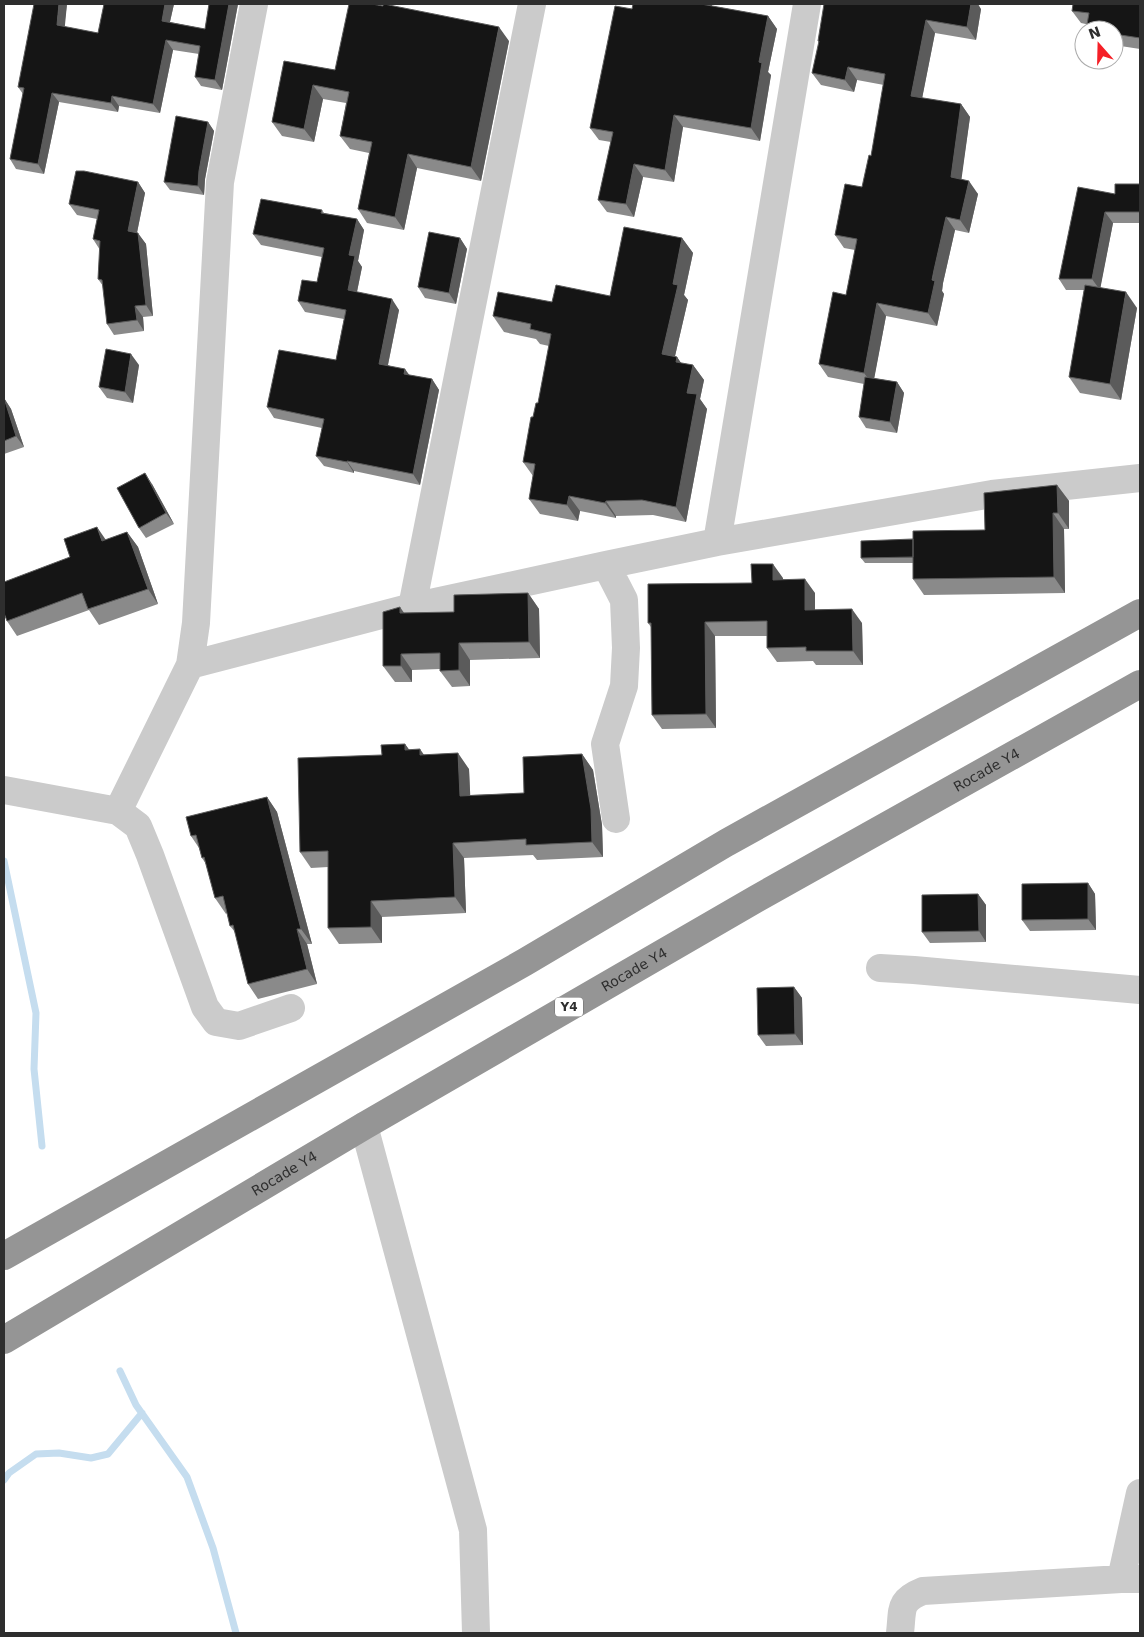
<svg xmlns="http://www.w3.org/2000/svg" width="1144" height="1637" font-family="'DejaVu Sans',sans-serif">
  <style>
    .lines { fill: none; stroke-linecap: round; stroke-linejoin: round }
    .stream { stroke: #c5ddef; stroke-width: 7 }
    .minor { stroke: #cbcbcb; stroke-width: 28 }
    .highway { stroke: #959595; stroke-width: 28 }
    .wall { fill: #8a8a8a }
    .shaded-wall { fill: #5b5b5b }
    .building { fill: #151515; stroke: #5b5b5b }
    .labels { text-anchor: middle; stroke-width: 5; stroke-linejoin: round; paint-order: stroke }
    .shield { fill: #fff; stroke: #6d6d6d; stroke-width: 1 }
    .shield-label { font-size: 12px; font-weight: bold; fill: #2e2e2e }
    .street-label { font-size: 14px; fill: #2e2e2e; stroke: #fff }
  </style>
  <rect width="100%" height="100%" fill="#fff"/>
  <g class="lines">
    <path class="stream" d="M4,861L36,1013L34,1069L42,1146
      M120,1371L136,1405L187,1477L213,1548L236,1633
      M4,1480L9,1473L36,1454L59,1453L91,1458L108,1454L142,1413"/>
    <path class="minor" d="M717,542L807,4
      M606,565L624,600L626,648L624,686L605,744L616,819
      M412,607L532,4
      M190,665L412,607L606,565L717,542L992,494L1140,478
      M4,790L118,811L138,826L150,855L205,1007L216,1022L239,1026L291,1008
      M118,811L190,665L196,623L220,182L254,4
      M880,968L914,970L1140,990
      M364,1126L473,1530L476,1633
      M1139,1579H1121L1140,1493
      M900,1633C903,1609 898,1601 923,1591L1121,1579"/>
    <g class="highway">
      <path d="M4,1256L525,962L726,843L1140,613"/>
      <path id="s1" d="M4,1340L364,1126L756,899L1140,684"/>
    </g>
  </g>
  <path class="wall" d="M67,4L64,27L98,33L104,4H174L170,22L205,29L209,4H238L222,90L201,86L195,77L199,54L173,50L160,113L119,106L118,112L59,102L44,174L16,169L10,159L23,94L18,87Z
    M712,4V6L768,16L777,29L768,72L771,75L760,141L683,127L674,182L643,177L634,217L607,212L598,200L611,142L599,140L590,128L632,9Z
    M1140,4V49L1114,45V30L1081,23L1072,11Z
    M981,9L976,40L935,33L922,98L961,104L970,117L961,179L978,194L969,233L955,230L943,283L942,291L944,294L937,326L886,316L874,378L897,382L904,393L897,433L866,428L859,417L864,384L828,377L819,364L846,295L855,250L844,248L835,235L862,187L871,156L884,85L857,80L854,92L821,85L812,73L819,43L818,41Z
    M509,41L481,181L417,168L404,230L367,223L358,209L369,153L350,149L340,136L346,103L323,99L314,142L282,136L272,122L284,61L335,70Z
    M208,122L214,131L205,179L204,195L170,190L164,182Z
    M138,182L145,193L137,233L146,244L153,316L143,317L144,331L114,335L107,324L103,286L98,279L100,250L93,239L97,219L77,215L69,204Z
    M1140,184V223H1113L1100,288L1137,308L1121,400L1080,393L1069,377L1084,290H1066L1059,279L1115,194Z
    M322,210L324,213L357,219L364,230L358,261L362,267L357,292L399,310L388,365L409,375L432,379L439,390L420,485L354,471V473L324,466L316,456L322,428L274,418L267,407L336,360L344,319L305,312L298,301L317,282L322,257L261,245L253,234Z
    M460,238L467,249L456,304L425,298L418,287Z
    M682,238L693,253L684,295L688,300L675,356L677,357L681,363L693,365L704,380L700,399L707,409L686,522L653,515L616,516V518L580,511L578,521L540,514L529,499L533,476L523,462L533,417L538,403L549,346L540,344L536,339L504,332L493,316L552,302L610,296Z
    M139,365L133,403L107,398L99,387Z
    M4,398L11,409L24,447L4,454Z
    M152,484L174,524L146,538L139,528Z
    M1057,485L1069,501V529H1064L1065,593L924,595L913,579V563H865L861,558L913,539L985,530Z
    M127,532L138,547L158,604L99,625L89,610L17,636L7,621L70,557L106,540Z
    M783,578V579L815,593V610L862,623L863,665H816L813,661L777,662L767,648V636H715L716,728L662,729L652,715L651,627L648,623L752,583Z
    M528,593L539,609L540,658L470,660V686L452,687L440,671V669L412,670V682H395L383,666L404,613L454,612Z
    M405,744L409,750L469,769L470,795L524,793L582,754L593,770L602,825L603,857L537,860L533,855L464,858L466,913L382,917V943L339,944L328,928V867L311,868L300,852L382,755Z
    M267,797L277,812L312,944H307L317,984L258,999L248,984L235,932L230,926L227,913L226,914L215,898L206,864L202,858L199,848L191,836Z
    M1088,883L1095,894L1096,930L1030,931L1022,920Z
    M978,894L986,905V942L930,943L922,932Z
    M794,987L802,998L803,1045L766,1046L758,1035Z"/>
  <path class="shaded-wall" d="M59,4H67L64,35L57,25Z
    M165,4H174L168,30L162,21Z
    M229,4H238L222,90L215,80Z
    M701,4H712L710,16Z
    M971,4H978L981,9L976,40L967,27Z
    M768,16L777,29L768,72L771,75L760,141L751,128L759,62Z
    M926,20L935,33L920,109L911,96Z
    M499,27L509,41L481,181L471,167Z
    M166,40L173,50L160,113L153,104Z
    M848,67L857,80L854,92L845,80Z
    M313,85L323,99L314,142L304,129Z
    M52,93L59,102L44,174L38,164Z
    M112,96L119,106L118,112L111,103Z
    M961,104L970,117L960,190L951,177Z
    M674,115L683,127L674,182L665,170Z
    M208,122L214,131L205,179L204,195L198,186L199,171Z
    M408,154L417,168L404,230L395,217Z
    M634,164L643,177L634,217L626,204Z
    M969,181L978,194L969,233L960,220Z
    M138,182L145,193L135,242L128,231Z
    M1105,212L1113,223L1100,290L1092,279Z
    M946,217L955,230L943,283L942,291L944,294L937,326L928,313L934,270Z
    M357,219L364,230L358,261L362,267L355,301L348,290L349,255Z
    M138,233L146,244L153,316L146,305Z
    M460,238L467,249L456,304L449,293Z
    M682,238L693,253L684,295L688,300L672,369L662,354L673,284Z
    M1126,292L1137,308L1121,400L1110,384Z
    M392,299L399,310L386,374L379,364Z
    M877,303L886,316L873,385L864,373Z
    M135,306L143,317L144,331L137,320Z
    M131,354L139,365L133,403L125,392Z
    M677,357L687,372L676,362Z
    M693,365L704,380L700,399L707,409L686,522L676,507L687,393Z
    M405,369L413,380L404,374Z
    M432,379L439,390L420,485L413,474Z
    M897,382L904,393L897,433L890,422Z
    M4,398L11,409L24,447L16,436Z
    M347,461L354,471V473L347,462Z
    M145,473L152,484L174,524L166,513Z
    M1057,485L1069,501V529L1058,513Z
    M569,496L580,511L578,521L567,505Z
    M606,501L616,516V518L605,503Z
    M1053,513L1064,529L1065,593L1054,577Z
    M97,527L108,543L102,541Z
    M127,532L138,547L158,604L148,589Z
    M773,564L783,578V594L773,580Z
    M805,579L815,593V624L805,610Z
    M528,593L539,609L540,658L529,642Z
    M400,607L411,623L400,613Z
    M852,609L862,623L863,665L853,651Z
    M705,622L715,636L716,728L706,714Z
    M459,643L470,660V686L459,670Z
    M401,654L412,670V682L401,666Z
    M405,744L416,759L405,750Z
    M420,749L431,765L420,755Z
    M458,753L469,769L471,811L460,796Z
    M582,754L593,770L602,825L603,857L592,842Z
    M267,797L277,812L312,944L301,929Z
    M453,843L464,858L466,913L455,897Z
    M1088,883L1095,894L1096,930L1088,919Z
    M978,894L986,905V942L979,931Z
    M371,901L382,917V943L371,927Z
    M297,929L307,944L317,984L307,969Z
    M794,987L802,998L803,1045L795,1034Z"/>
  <path class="building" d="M34,4H59L57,25L98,33L104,4H165L162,21L205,29L209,4H229L215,80L195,77L200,46L166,40L153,104L112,96L111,103L52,93L38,164L10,159L24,88L18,87Z
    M349,4H372L383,6V4H384L499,27L471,167L408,154L395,217L358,209L372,142L340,136L349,92L313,85L304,129L272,122L284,61L335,70Z
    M633,4H701L768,16L759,62L762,63L751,128L674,115L665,170L634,164L626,204L598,200L613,132L590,128L615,6L632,9Z
    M824,4H971L967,27L926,20L911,96L961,104L951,177L969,181L960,220L946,217L934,270L932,280L935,281L928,313L877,303L864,373L819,364L833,292L846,295L857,239L835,235L845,184L862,187L869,155L871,156L885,74L848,67L845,80L812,73L819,41H818Z
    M1073,4H1140V38L1114,34V30H1086L1089,13L1072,11Z
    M176,116L208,122L199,171L198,186L164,182Z
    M76,171H84L138,182L128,231L138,233L146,305L135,306L137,320L107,324L102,280L98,279L100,241L93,239L99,210L69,204Z
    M1115,184H1140V212H1105L1092,279H1059L1078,187L1115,194Z
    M261,199L322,210L321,213L357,219L349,255L355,256L348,290L392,299L379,364L405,369L404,374L432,379L413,474L347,461V462L316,456L324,419L267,407L279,350L336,360L346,310L298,301L302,280L317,282L324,248L253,234Z
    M624,227L682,238L673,284L678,285L662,354L677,357L676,362L693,365L687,393L697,394L676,507L642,500L606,501L605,503L569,496L567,505L529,499L535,464L523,462L531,417H533L536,403H538L551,334L530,329L531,324L493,316L498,292L552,302L556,285L610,296Z
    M429,232L460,238L449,293L418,287Z
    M1085,285L1126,292L1110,384L1069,377Z
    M106,349L131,354L125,392L99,387Z
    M865,377L897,382L890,422L859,417Z
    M4,398L16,436L4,441Z
    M145,473L166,513L139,528L117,488Z
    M1057,485L1058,513H1053L1054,577L913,579V531L985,530L984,493Z
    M97,527L102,541L127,532L148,589L88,609L82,593L7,621L4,613V582L70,557L64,539Z
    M913,539V557L861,558V541Z
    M751,564H773V580L805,579V610L852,609L853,651H806V647L767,648V621L705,622L706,714L652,715L651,623H648V584L752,583Z
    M528,593L529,642L459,643V670L440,671V653L401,654V666H383V612L400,607V613L454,612V595Z
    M405,744V750L420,749V755L458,753L460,796L524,793L523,757L582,754L591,809L592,842L526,845V839L453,843L455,897L371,901V927L328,928V851L300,852L298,758L382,755L381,745Z
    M267,797L301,929H297L307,969L248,984L233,925L230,926L223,896L215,898L204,857L202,858L196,835L191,836L186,817Z
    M1088,883V919L1022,920V884Z
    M978,894L979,931L922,932V895Z
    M794,987L795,1034L758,1035L757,988Z"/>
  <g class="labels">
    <rect class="shield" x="555" y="997.5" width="28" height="19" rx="4"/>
    <g class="shield-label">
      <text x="569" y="1011">Y4</text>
    </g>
    <g class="street-label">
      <text dy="5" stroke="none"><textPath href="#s1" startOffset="1136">Rocade Y4</textPath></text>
      <text dy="5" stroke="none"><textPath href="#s1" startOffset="731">Rocade Y4</textPath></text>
      <text dy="5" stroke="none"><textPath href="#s1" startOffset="326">Rocade Y4</textPath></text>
    </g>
  </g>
  <rect width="1144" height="1637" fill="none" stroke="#2e2e2e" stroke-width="10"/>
  <g transform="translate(1099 45) rotate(340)"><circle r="24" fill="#ffffff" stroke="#ababab"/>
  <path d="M0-4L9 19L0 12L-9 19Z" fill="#f52027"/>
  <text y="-8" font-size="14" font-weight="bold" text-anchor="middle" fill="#2e2e2e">N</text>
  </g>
</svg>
